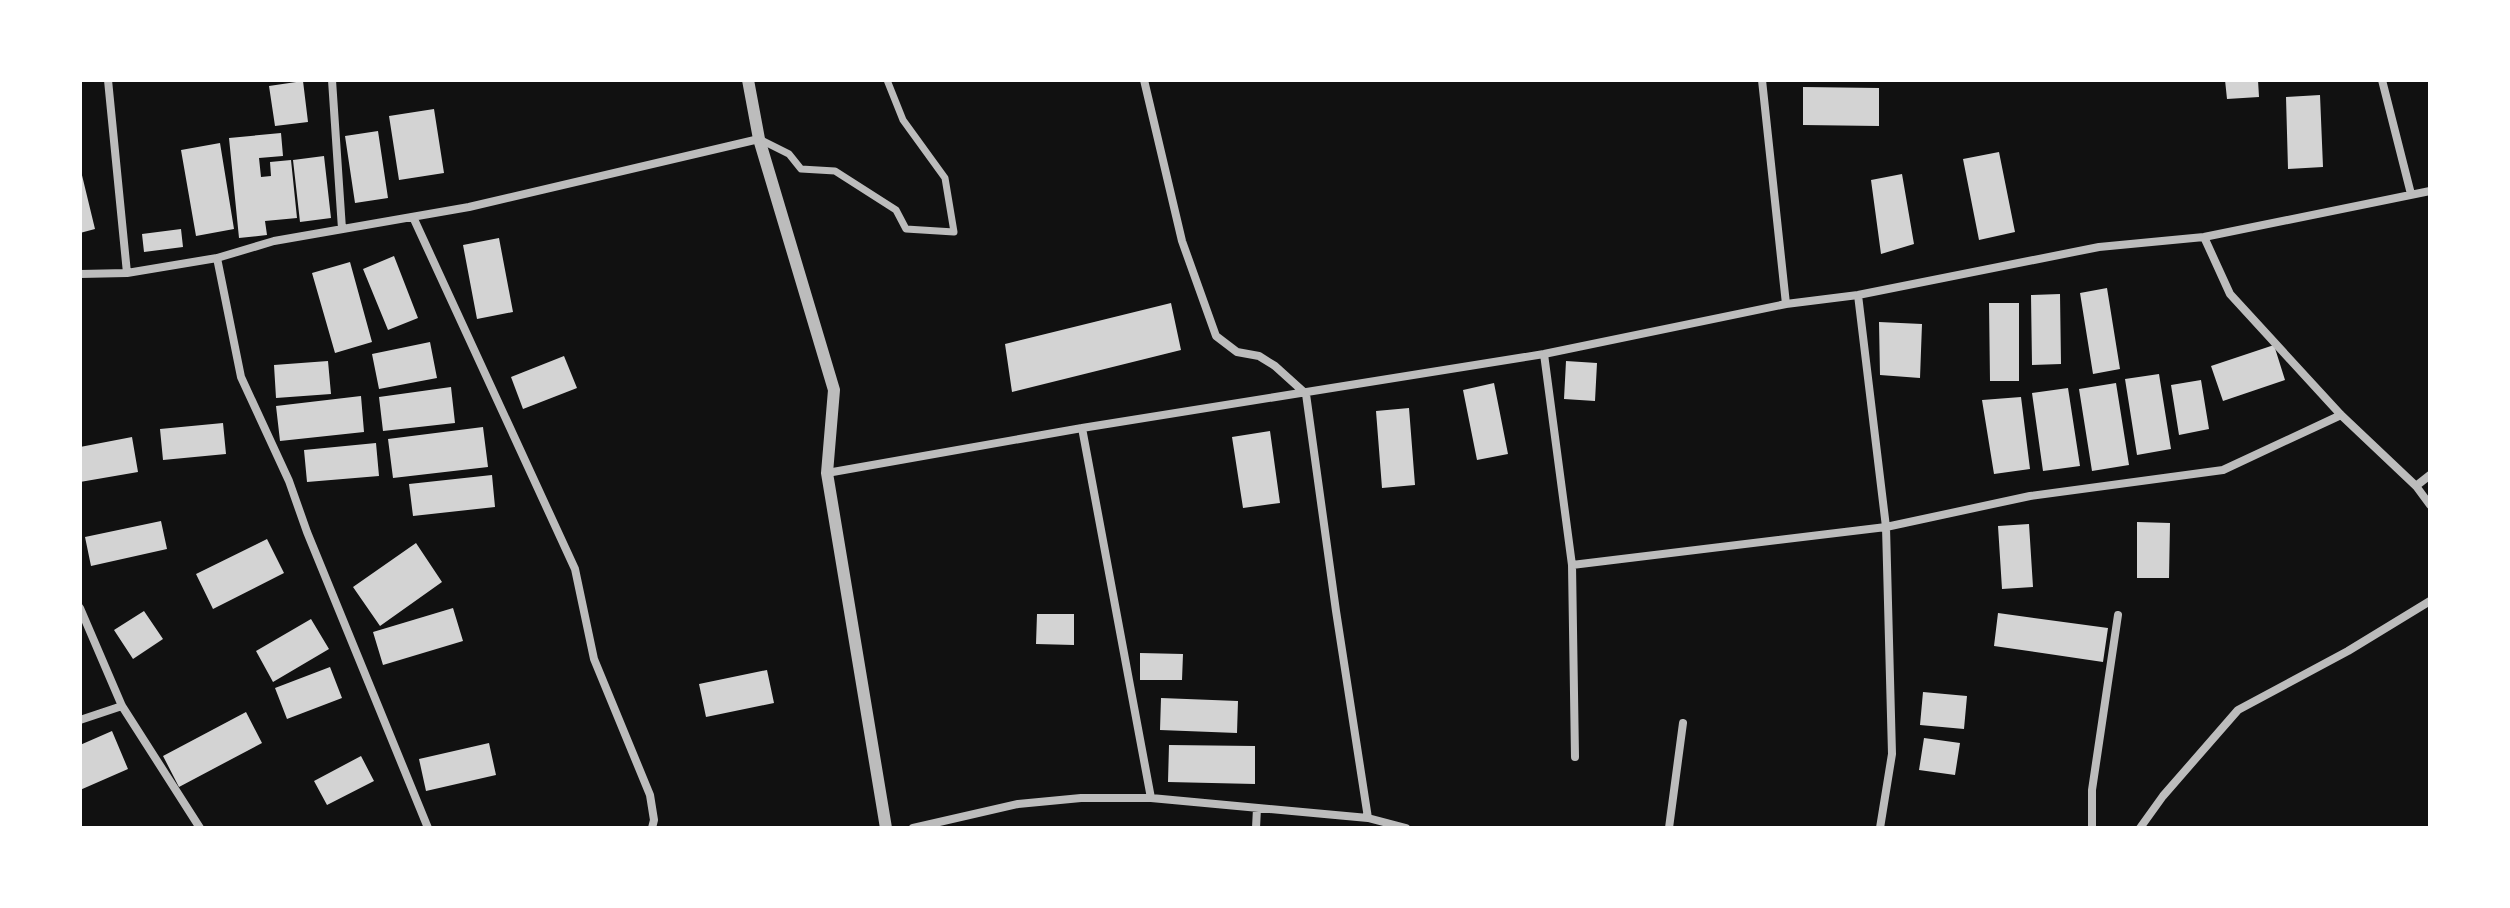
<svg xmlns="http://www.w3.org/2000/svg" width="2510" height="908" font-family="Commissioner,sans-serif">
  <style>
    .building { fill: #d3d3d3 }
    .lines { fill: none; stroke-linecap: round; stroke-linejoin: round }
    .pedestrian { stroke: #bcbcbc; stroke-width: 7 }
    .minor { stroke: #bcbcbc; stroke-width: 8 }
    .tertiary { stroke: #bcbcbc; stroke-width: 12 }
  </style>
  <rect width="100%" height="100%" fill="#111"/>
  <path class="building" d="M2225,80H2258L2259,97L2227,99Z
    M303,81L308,122L275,126L269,86Z
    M1803,87L1879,88V126L1803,125Z
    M2320,95L2323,167L2288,169L2286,97Z
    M434,109L444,173L399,180L389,116Z
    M378,131L388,198L355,203L345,136Z
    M281,133L283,156L259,158L261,177L271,176L270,162L291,160L297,218L265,221L267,235L239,238L229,138Z
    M220,143L234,229L196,236L181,150Z
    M1999,152L2015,232L1979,240L1963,159Z
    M324,156L331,218L300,222L293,160Z
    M80,167L95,229L80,233Z
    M1902,174L1914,244L1881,254L1871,180Z
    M181,229L183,247L144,252L142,234Z
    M499,238L513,312L477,319L463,245Z
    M394,256L418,318L388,330L363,269Z
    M350,262L372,342L335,353L312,273Z
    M2107,288L2120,369L2093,374L2080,293Z
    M2060,294L2061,364L2032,365L2031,295Z
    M1171,303L1181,350L1012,392L1005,344Z
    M1989,303H2019V381H1990Z
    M1879,322L1922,324L1920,378L1880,375Z
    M430,342L437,378L379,389L372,354Z
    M2274,345L2285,380L2223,401L2211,366Z
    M564,356L577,388L523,409L511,377Z
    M328,361L331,394L276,398L274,365Z
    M1566,361L1597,363L1595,401L1564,399Z
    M2159,374L2171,449L2137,455L2125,379Z
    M2201,380L2209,429L2179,435L2171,385Z
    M1494,383L1508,454L1477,460L1463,390Z
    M2116,383L2129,465L2092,471L2079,389Z
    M451,387L455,423L383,431L379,397Z
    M2068,388L2080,466L2043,471L2032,393Z
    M361,396L364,432L280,441L276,406Z
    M2021,397L2030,469L1994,474L1982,400Z
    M1409,408L1415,485L1382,488L1376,411Z
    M223,423L226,454L163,460L160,429Z
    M483,427L488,467L393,478L388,439Z
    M1270,431L1280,503L1243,508L1232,437Z
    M132,437L138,472L80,482V447Z
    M376,443L379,476L307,482L304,450Z
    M492,475L495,507L413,516L409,484Z
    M161,521L167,549L91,566L85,537Z
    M2137,522L2170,523L2169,578H2137Z
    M2029,524L2033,587L2002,589L1998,526Z
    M267,539L284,573L213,609L196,574Z
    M416,543L442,582L380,626L353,587Z
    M453,608L463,641L383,665L373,632Z
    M144,611L163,639L133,659L114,630Z
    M1998,613L2108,628L2103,662L1994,646Z
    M1037,614H1074V645L1036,644Z
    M311,619L329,649L273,682L256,651Z
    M1140,653L1183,654L1182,680H1140Z
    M330,667L342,698L287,719L275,688Z
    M767,670L774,703L706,717L699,684Z
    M1923,692L1967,696L1964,729L1920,725Z
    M1161,698L1238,701L1237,733L1160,730Z
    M246,712L262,743L179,787L163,756Z
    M112,731L128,769L80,790V745Z
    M1924,738L1960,743L1955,775L1919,770Z
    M489,743L496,775L426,791L419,759Z
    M1169,745L1255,746V784L1168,782Z
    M361,756L374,781L327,805L314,781Z"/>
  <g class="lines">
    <path class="pedestrian" d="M761,140L789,154L801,169L835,171L896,210L906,229L954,232L945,178L903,120L887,80"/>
    <path class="minor" d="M108,80L127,273
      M332,80L342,229
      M1144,80L1182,241L1216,336L1237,352L1259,356L1275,366L1306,394L1336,611L1368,818
      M1762,80L1786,304
      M2382,80L2411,194
      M413,217L575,569L594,659L650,795L654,820L652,828
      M2204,237L2230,294L2341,415L2416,486L2430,505
      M217,258L241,377L289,481L307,532L428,828
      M80,274L127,273L217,258L274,241L469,207L759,139
      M1858,295L1886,527L1892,754L1880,828
      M1544,354L1572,565L1575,757
      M1082,428L1151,798
      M827,473L1082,428L1544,354L1786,304L1858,295L2099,247L2204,237L2430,191
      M2416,486L2430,475
      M1572,565L1886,527L2030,496L2223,470L2341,415
      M80,608L122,706L200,828
      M80,720L122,706
      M913,828L1018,804L1081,798H1151L1368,818L1406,828
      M1256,828L1257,808
      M1669,828L1683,723
      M2092,828V790L2118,615
      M2140,828L2163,796L2238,710L2348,651L2430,601"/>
    <path class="tertiary" d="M748,80L759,139L834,390L827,473L886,828"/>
  </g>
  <rect width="2510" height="908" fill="none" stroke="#ffffff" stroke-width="164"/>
</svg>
